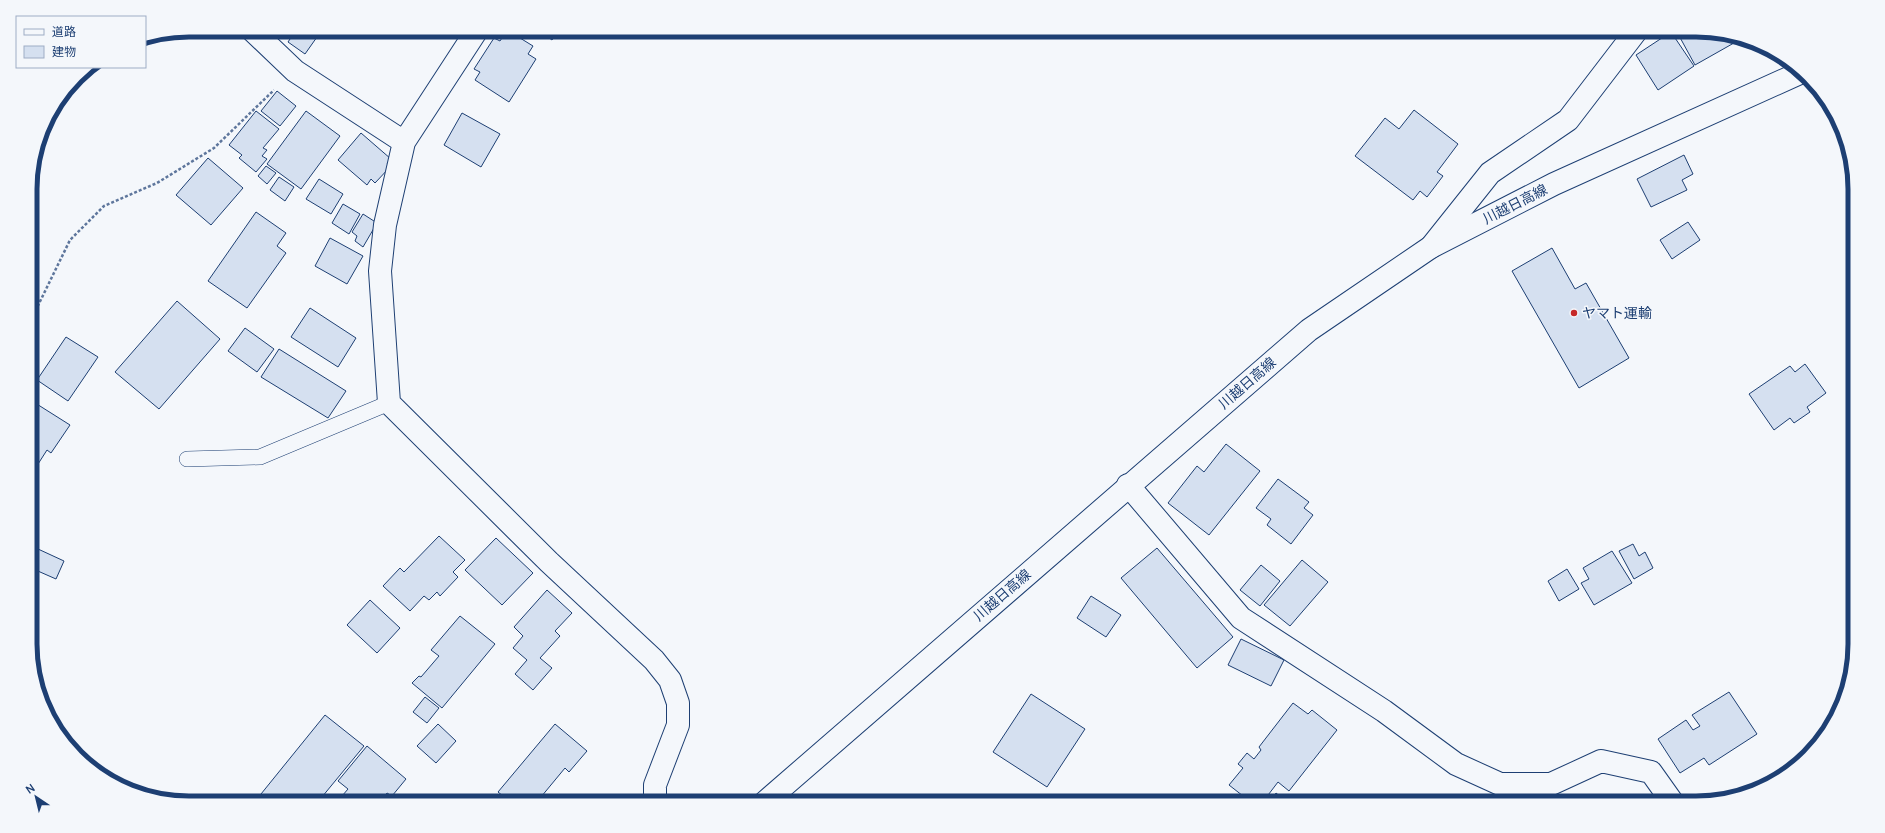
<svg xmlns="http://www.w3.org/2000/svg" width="1885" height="833" font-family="Manrope,'Noto Sans JP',sans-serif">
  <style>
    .building { fill: #d5e0f0; stroke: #1d3f73 }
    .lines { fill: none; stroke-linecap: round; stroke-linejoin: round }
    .service-casing { stroke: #1d3f73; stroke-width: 16 }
    .minor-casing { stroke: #1d3f73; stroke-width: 24 }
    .primary-casing { stroke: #1d3f73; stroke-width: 24 }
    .path { stroke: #5e769c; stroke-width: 2.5; stroke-dasharray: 3 2; stroke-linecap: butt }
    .service { stroke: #f4f7fb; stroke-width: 15 }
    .minor { stroke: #f4f7fb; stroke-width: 22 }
    .primary { stroke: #f4f7fb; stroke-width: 22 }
    .poi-dot { fill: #c62828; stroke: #f4f7fb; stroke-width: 1.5 }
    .labels { text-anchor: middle; stroke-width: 3; stroke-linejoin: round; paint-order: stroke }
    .street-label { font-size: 14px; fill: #1d3f73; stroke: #f4f7fb }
    .poi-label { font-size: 14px; fill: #1d3f73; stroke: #f4f7fb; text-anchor: start }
    .rim { fill: none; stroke: #1d3f73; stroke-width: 5 }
  </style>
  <rect width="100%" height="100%" fill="#f4f7fb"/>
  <path class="building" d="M296,30H307L317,37L305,54L288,42Z
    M507,30L533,46L528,54L536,59L509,102L475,80L480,72L474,69L494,38L500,41Z
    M538,30H559L552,40Z
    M1680,30H1696L1741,39L1695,65L1677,32Z
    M1671,32L1694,66L1658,90L1636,55Z
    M277,91L296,106L280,126L261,111Z
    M1414,110L1458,144L1437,172L1443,176L1427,197L1420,191L1413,200L1355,156L1385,118L1399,129Z
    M256,111L279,129L263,148L267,150L262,156L267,159L256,172L239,158L242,155L229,145Z
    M306,111L340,136L301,189L267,164Z
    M462,113L500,134L481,167L444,145Z
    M361,133L391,159L387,164L390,167L375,183L371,179L367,185L338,160Z
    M1684,155L1693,174L1682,180L1687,190L1651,207L1637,179Z
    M208,158L243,188L211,225L176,195Z
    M266,166L276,173L267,184L258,176Z
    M279,177L294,187L285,201L270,190Z
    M319,179L343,194L331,214L306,199Z
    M343,204L360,214L349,234L332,223Z
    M256,212L286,233L277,246L286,253L247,308L208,281Z
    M363,214L377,223L363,247L355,241L357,236L352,232Z
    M1688,222L1700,240L1672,259L1660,240Z
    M330,238L363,256L347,284L315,266Z
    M1552,248L1575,289L1586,283L1629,358L1579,388L1512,271Z
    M177,301L220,339L159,409L115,372Z
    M310,308L356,338L338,367L291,337Z
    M245,328L274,349L257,372L228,351Z
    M66,337L98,357L68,401L37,380Z
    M279,349L346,391L328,418L261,377Z
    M1805,364L1826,393L1807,407L1810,412L1794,423L1790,418L1774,430L1749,394L1790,366L1795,372Z
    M32,401L70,425L51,453L47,450L31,475V404Z
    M1854,440V456L1847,446Z
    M1226,444L1260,471L1209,535L1168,503L1197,466L1204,472Z
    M1278,479L1309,502L1304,508L1313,515L1291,544L1267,525L1271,519L1256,508Z
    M439,536L465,560L453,572L458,577L440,596L437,592L429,600L424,596L410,611L383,586L400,568L404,572Z
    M496,538L533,573L502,605L465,570Z
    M1633,544L1639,556L1645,552L1653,568L1634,579L1619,551Z
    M1157,548L1233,637L1197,668L1121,578Z
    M38,549L64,561L56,579L31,568Z
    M1612,551L1632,583L1594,605L1581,583L1589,579L1583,568Z
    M1302,560L1328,582L1290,626L1264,605Z
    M1261,565L1280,581L1260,606L1240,590Z
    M1567,569L1579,589L1559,601L1548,581Z
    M547,590L572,613L555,631L560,636L540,658L552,668L533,690L515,674L527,660L513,648L523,636L514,627Z
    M1091,596L1121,615L1106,637L1077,618Z
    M370,600L400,628L377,653L347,625Z
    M460,616L495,644L442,708L412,683L419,676L421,677L439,656L431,650Z
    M1241,639L1284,660L1271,686L1228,665Z
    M1729,692L1757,734L1709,765L1704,758L1680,773L1658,739L1686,720L1693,730L1700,726L1692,715Z
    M1031,694L1085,729L1047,787L993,752Z
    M425,697L439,708L427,723L413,712Z
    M1293,703L1308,714L1312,710L1337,730L1289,791L1278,782L1262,803H1252L1229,785L1243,768L1238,764L1247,753L1254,759L1261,750L1259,747Z
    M325,715L364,746L317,803H272L261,794Z
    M438,724L456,741L436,763L417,746Z
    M555,724L587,751L569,772L565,768L536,803H505L508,800L498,792Z
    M367,746L406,779L392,796L387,793L379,803H336L348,789L338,781Z
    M1276,793L1288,803H1269Z
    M418,798L424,803H413Z"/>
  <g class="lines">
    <defs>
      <path id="service" d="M187,459L260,457L389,403"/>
      <path id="minor" d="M252,30L295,71L404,142L385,225L380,271L389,403L549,562L654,660L670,680L678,703V725L655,785V803
        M404,142L477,30
        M1431,247L1490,173L1568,120L1637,30
        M1128,485L1241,618L1384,711L1456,764L1500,784H1551L1601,761L1651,772L1673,803"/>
      <path id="primary" d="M764,803L1309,330L1431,247L1554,184L1802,72"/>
    </defs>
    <use href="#service" class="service-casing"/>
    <use href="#minor" class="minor-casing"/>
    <use href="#primary" class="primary-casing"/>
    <path class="path" d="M31,320L70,240L104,206L157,183L214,148L274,90"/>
    <use href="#service" class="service"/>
    <use href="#minor" class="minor"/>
    <use href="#primary" class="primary"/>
  </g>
  <circle class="poi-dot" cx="1574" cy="313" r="4"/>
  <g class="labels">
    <g class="street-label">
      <text transform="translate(1515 204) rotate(-27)" y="5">川越日高線</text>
      <text transform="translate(1247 383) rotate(-41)" y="5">川越日高線</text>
      <text transform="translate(1002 595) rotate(-41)" y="5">川越日高線</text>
    </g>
    <g class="poi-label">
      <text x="1582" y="318">ヤマト運輸</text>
    </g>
  </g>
  <path d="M0 0H1885V833H0ZM189 37H1696A152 152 0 0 1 1848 189V644A152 152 0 0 1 1696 796H189A152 152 0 0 1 37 644V189A152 152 0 0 1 189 37Z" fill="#f4f7fb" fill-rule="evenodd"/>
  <path class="rim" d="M189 37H1696A152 152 0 0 1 1848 189V644A152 152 0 0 1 1696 796H189A152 152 0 0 1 37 644V189A152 152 0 0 1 189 37Z"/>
  <rect x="16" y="16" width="130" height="52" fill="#f4f7fb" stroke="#9eadc5"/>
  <rect x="24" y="29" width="20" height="6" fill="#f4f7fb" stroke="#9eadc5"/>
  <text x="52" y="36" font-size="12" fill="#1d3f73">道路</text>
  <rect x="24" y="46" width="20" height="12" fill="#d5e0f0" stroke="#9eadc5"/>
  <text x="52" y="56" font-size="12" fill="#1d3f73">建物</text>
  <g transform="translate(36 797) rotate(325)" stroke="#f4f7fb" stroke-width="3" paint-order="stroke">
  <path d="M0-3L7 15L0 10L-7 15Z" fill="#1d3f73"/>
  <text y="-6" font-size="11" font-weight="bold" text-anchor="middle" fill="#1d3f73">N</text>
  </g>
</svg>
